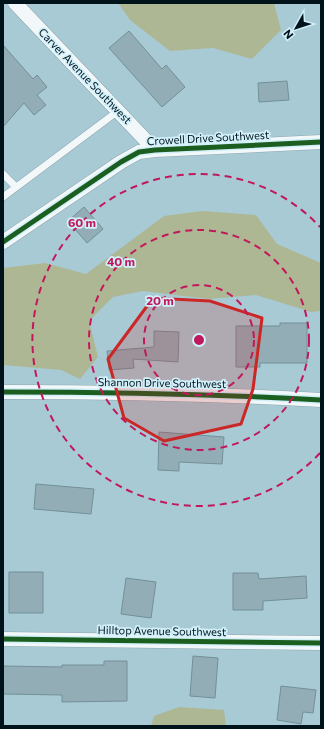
<svg xmlns="http://www.w3.org/2000/svg" width="324" height="729" font-family="Commissioner,sans-serif">
  <style>
    .green { fill: #aeb794 }
    .building { fill: #92adb6; stroke: #738f97 }
    .lines { fill: none; stroke-linecap: round; stroke-linejoin: round }
    .lane-casing { stroke: #8ca7b0; stroke-width: 8 }
    .street-casing { stroke: #8ca7b0; stroke-width: 15 }
    .lane { stroke: #f2f7f9; stroke-width: 7 }
    .street { stroke: #f2f7f9; stroke-width: 14 }
    .cycleway-casing { stroke: #d1f0fa; stroke-width: 8 }
    .cycleway { stroke: #1b5e20; stroke-width: 5 }
    .marked { fill: #cb2727; fill-opacity: 0.2; stroke: #cb2727; stroke-width: 3; stroke-linejoin: round }
    .ring { fill: none; stroke: #c2185b; stroke-width: 2; stroke-dasharray: 7 5 }
    .labels { text-anchor: middle; stroke-width: 3.5; stroke-linejoin: round; paint-order: stroke }
    .street-label { font-size: 11px; fill: #00131b; stroke: #d1f0fa }
    .centre { fill: #c2185b; stroke: #d1f0fa; stroke-width: 2 }
    .ring-label { font-size: 12px; text-anchor: middle; font-weight: bold; fill: #c2185b; stroke: #d1f0fa; stroke-width: 3.5; stroke-linejoin: round; paint-order: stroke }
  </style>
  <rect width="100%" height="100%" fill="#a8cad5"/>
  <path class="green" d="M118,3H274L281,30L252,59L213,48L170,51L130,20Z
    M202,211L256,215L277,244L321,263V311L311,312L256,295L208,299L143,291L113,297L89,321L98,357L80,379L61,370L3,365V268L45,263L86,274L164,216Z
    M179,707L224,710L226,726H151L154,716Z"/>
  <path class="building" d="M129,31L162,69L166,65L185,87L162,107L109,48Z
    M3,45L33,79L37,75L47,87L37,95L46,105L34,115L24,103L3,127Z
    M287,81L289,100L259,102L258,83Z
    M84,207L103,229L87,243L68,221Z
    M280,323H307V363H260V367H236V326H280Z
    M154,331L179,332L178,362L133,359L134,368L109,370L107,351L154,347Z
    M159,432L224,437L222,464L179,462V471L158,470Z
    M36,484L94,489L91,514L34,509Z
    M9,572H43V613H9Z
    M233,573H258L259,579L306,576L307,598L263,601V610H233Z
    M126,578L156,582L151,618L121,614Z
    M193,656L218,658L215,698L190,696Z
    M104,661H127V701L62,702V695L3,694V666L62,667V665H104Z
    M281,686L316,690L313,713L303,712L301,724L277,720Z"/>
  <g class="lines">
    <defs>
      <path id="lane" d="M3,174L16,187
        M3,197L118,111"/>
      <path id="street" d="M15,3L155,150
        M3,242L121,162L139,152L155,150L321,142
        M3,392C109,392 215,394 321,400
        M3,639L321,643"/>
    </defs>
    <use href="#lane" class="lane-casing"/>
    <use href="#street" class="street-casing"/>
    <use href="#lane" class="lane"/>
    <use href="#street" class="street"/>
    <defs>
      <path id="cycleway" d="M3,242L121,162L139,152L155,150L321,142
        M3,392C109,392 215,394 321,400
        M3,639L321,643"/>
    </defs>
    <use href="#cycleway" class="cycleway-casing"/>
    <use href="#cycleway" class="cycleway"/>
  </g>
  <path class="marked" d="M153,298L210,301L262,318L253,389L241,424L164,441L124,418L108,359Z"/>
  <g class="ring">
    <circle cx="199" cy="340" r="55"/>
    <circle cx="199" cy="340" r="110"/>
    <path d="M320 453A166 166 0 1 1 320 227"/>
  </g>
  <g class="labels">
    <g class="street-label">
      <text transform="translate(85 76) rotate(46)" y="4">Carver Avenue Southwest</text>
      <text transform="translate(208 138) rotate(-3)" y="4">Crowell Drive Southwest</text>
      <text transform="translate(162 383) rotate(1)" y="4">Shannon Drive Southwest</text>
      <text transform="translate(162 631) rotate(1)" y="4">Hilltop Avenue Southwest</text>
    </g>
  </g>
  <circle cx="199" cy="340" r="6" class="centre"/>
  <g class="ring-label">
    <text x="82" y="227">60 m</text>
    <text x="121" y="266">40 m</text>
    <text x="160" y="305">20 m</text>
  </g>
  <rect width="324" height="729" fill="none" stroke="#00131b" stroke-width="8"/>
  <g transform="translate(296 28) rotate(231)" stroke="#d1f0fa" stroke-width="3" paint-order="stroke">
  <path d="M0-3L7 15L0 10L-7 15Z" fill="#00131b"/>
  <text y="-6" font-size="11" font-weight="bold" text-anchor="middle" fill="#00131b">N</text>
  </g>
</svg>
